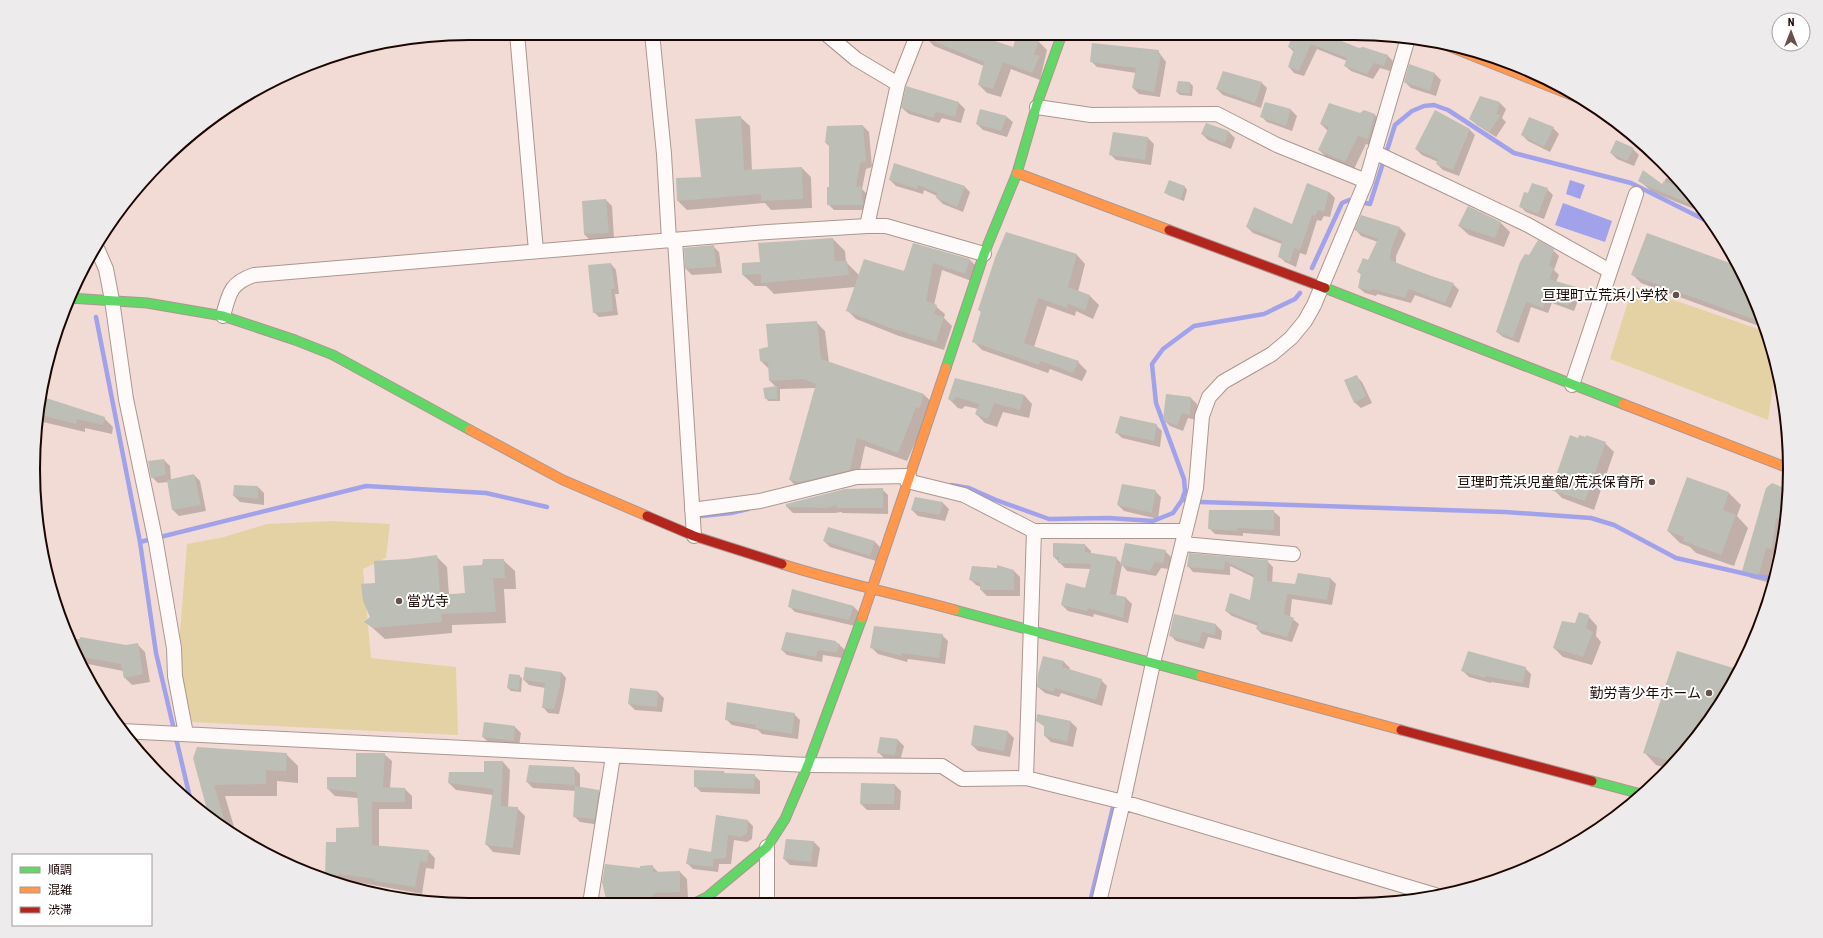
<svg xmlns="http://www.w3.org/2000/svg" width="1823" height="938" font-family="'Roboto Condensed','Noto Sans JP',sans-serif">
  <style>
    .green { fill: #e5d2a4 }
    .water { fill: #a1a2ea }
    .shadow { fill: #0003 }
    .lines { fill: none; stroke-linecap: round; stroke-linejoin: round }
    .stream { stroke: #a1a2ea; stroke-width: 4.5 }
    .building { fill: #bdbeb5 }
    .street-casing { stroke: #ac9690; stroke-width: 16 }
    .fast-casing { stroke: #ac9690; stroke-width: 11 }
    .slow-casing { stroke: #ac9690; stroke-width: 11 }
    .jam-casing { stroke: #ac9690; stroke-width: 11 }
    .street { stroke: #fdfaf9; stroke-width: 14 }
    .fast { stroke: #63d668; stroke-width: 9 }
    .slow { stroke: #ff974d; stroke-width: 9 }
    .jam { stroke: #b3261e; stroke-width: 9 }
    .poi-dot { fill: #67514c; stroke: #fff; stroke-width: 1.5 }
    .labels { text-anchor: middle; stroke-width: 4; stroke-linejoin: round; paint-order: stroke }
    .poi-label { font-size: 14px; fill: #1c0602; stroke: #fff; text-anchor: end }
    .rim { fill: none; stroke: #1c0602; stroke-width: 2 }
  </style>
  <rect width="100%" height="100%" fill="#f2dbd5"/>
  <path class="green" d="M1633,286L1767,332L1776,366L1768,420L1610,359Z
    M332,521L390,524L386,558L363,569L371,658L456,667L458,735L192,722L185,695L179,645L187,544L224,537L267,524Z"/>
  <path class="water" d="M1570,180L1585,185L1580,199L1566,194Z
    M1563,203L1612,221L1605,242L1555,225Z"/>
  <path class="shadow" d="M927,33L971,34L1013,48L1018,35L1039,42L1047,50L1040,80L1011,69L1001,97L987,93L979,85L984,66L934,46L926,38Z
    M1294,34H1321L1359,49L1387,55L1393,61L1390,71L1380,68L1373,79L1351,71L1345,66L1347,61L1317,49L1304,76L1294,73L1289,67L1294,52L1289,47Z
    M1158,51L1166,62L1160,97L1139,94L1133,88L1136,73L1097,67L1091,61Z
    M1435,74L1441,80L1436,96L1411,88L1405,82Z
    M1179,82L1190,83L1193,86L1192,96L1180,95L1177,92Z
    M1261,82L1267,88L1261,108L1223,95L1217,89Z
    M1480,97L1500,103L1506,109L1502,118L1506,122L1496,137L1477,125L1471,119Z
    M959,103L965,109L961,123L942,118L939,123L909,114L902,108Z
    M1266,103L1291,110L1297,116L1292,131L1267,122L1261,116Z
    M1364,111L1375,115L1383,123L1376,147L1366,144L1354,169L1327,158L1319,150L1328,131L1321,124L1360,114Z
    M740,117L750,126L752,171L802,168L811,177L812,208L771,210L765,203L687,210L678,201L702,178Z
    M1007,117L1013,122L1007,137L983,130L977,124Z
    M863,126L869,132L872,167L866,169L862,189L867,194L868,210H834L828,204L830,188V147L826,143L828,127Z
    M1553,128L1559,134L1550,152L1528,141L1522,135Z
    M1469,129L1475,135L1459,176L1443,170L1437,164L1438,162L1422,155L1416,149Z
    M1229,132L1235,138L1231,149L1208,140L1202,134Z
    M1113,133L1148,138L1154,144L1151,165L1116,160L1110,154Z
    M1633,149L1639,155L1634,166L1617,159L1611,153Z
    M1666,178L1682,182L1697,202L1694,209L1652,192L1640,181L1663,185Z
    M890,180L964,186L970,192L963,212L943,204L937,198V196L924,190L923,194L896,186Z
    M1185,187L1187,190L1184,201L1168,195L1166,192Z
    M1547,189L1553,195L1544,219L1526,212L1520,206L1529,195Z
    M1329,192L1335,198L1330,217L1324,216L1321,221L1317,220L1306,255L1300,253L1296,267L1285,262L1279,256L1282,244L1253,233L1247,227L1293,225Z
    M606,200L612,206L614,239L590,240L584,234Z
    M1362,216L1400,228L1406,234L1396,256V263L1453,284L1459,290L1451,308L1415,295L1411,303L1377,294L1376,296L1365,293L1359,288L1362,275L1358,272L1368,261L1378,242L1361,236L1356,230Z
    M1500,222L1510,232L1504,247L1469,235L1459,226Z
    M1006,234L1077,255L1085,264L1078,292L1090,296L1099,305L1093,319L1076,311L1075,316L1047,306L1034,347L1078,362L1087,371L1082,381L1050,369L1048,373L982,350L973,341L982,313L979,310Z
    M1648,234L1739,267L1767,329L1641,283L1632,274Z
    M833,239L845,251L846,262L858,274L859,278L904,272L914,244L970,260L978,268L974,282L942,270L934,305L945,314L944,318L952,326L944,350L899,336L856,319L848,311L856,287L774,294L766,286H755L743,275L761,263Z
    M713,246L719,252L722,273L692,275L686,269L685,248Z
    M1553,250L1559,256L1554,270L1559,275L1556,282L1575,288L1581,293L1574,311L1552,303L1548,313L1531,307L1519,343L1503,337L1497,332L1530,256Z
    M611,264L616,270L619,294H615L618,315L599,317L594,312Z
    M816,322L825,331L829,363L924,395L933,403L907,461L865,446L858,479L799,489L790,480L815,388L780,389V401H768L766,398L776,387L770,381L769,369L761,361L769,348Z
    M1356,376L1362,382L1372,403L1361,408L1355,403Z
    M956,379L1024,395L1032,404L1029,418L1003,412L997,427L985,423L976,414L978,409L965,406L962,409L958,408L949,399Z
    M40,397L104,418L113,427L112,434L85,428V432L39,421L37,419Z
    M1191,398L1197,404L1196,420L1188,418L1183,431L1170,426L1164,420Z
    M1156,425L1162,431L1160,447L1122,438L1116,432Z
    M1578,439L1605,443L1614,452L1594,510L1562,498L1553,489Z
    M164,460L170,466L171,480L194,475L200,481L206,511L179,516L173,510L168,482L158,483L152,477Z
    M258,487L264,493V505L240,502L234,496Z
    M882,489L888,495V514L843,513L841,512L835,513H793L787,507Z
    M1789,490V497L1779,556L1773,555L1767,582L1751,578L1743,571Z
    M1155,491L1161,497L1158,519L1124,511L1118,505Z
    M1729,493L1741,505L1737,516L1748,528L1734,566L1696,553L1690,547L1680,543L1668,531Z
    M916,498L943,503L949,509L945,521L918,516L912,510Z
    M1274,512L1280,517V536L1243,533V536L1215,534L1209,528Z
    M824,541H874L880,547L876,561L830,547Z
    M1085,545L1091,551V554L1116,558L1121,563L1165,551L1171,557L1169,569L1161,568L1156,576L1127,571L1122,565L1116,596L1126,598L1132,604L1128,623L1094,614L1093,617L1068,611L1062,605L1086,589L1091,569L1065,568L1054,557Z
    M1190,554L1267,561L1273,567L1272,583L1296,585L1330,578L1336,584L1332,605L1292,599L1290,617L1299,624L1292,642L1262,634L1257,629L1258,626L1232,616L1226,611L1250,601L1255,578L1230,566V575L1193,572L1188,566Z
    M436,556L447,567L449,595L466,594L483,566L503,560L515,571L516,589H504L506,623L452,625V633L385,639L366,622L371,617L376,584Z
    M998,569L1014,571L1020,577V596H987L981,590V587L976,585L970,579Z
    M789,606L854,607L860,613L855,626L795,612Z
    M1175,615L1216,625L1222,631L1221,640L1208,637L1204,649L1176,641L1170,635Z
    M1588,616L1597,626L1596,636L1601,642L1592,665L1563,657L1554,648L1576,624Z
    M942,635L948,641L945,664L908,659L907,662L878,654L872,648Z
    M69,640L126,646L137,644L145,652L150,682L132,685L124,677L123,671L78,662Z
    M836,642L845,650L842,658L823,655L822,662L787,655L782,650Z
    M1043,657L1064,662L1070,668L1069,670L1101,680L1107,686L1102,706L1061,693L1059,697L1045,693L1038,687Z
    M1525,668L1531,674L1529,688L1491,682V683L1469,677L1463,671Z
    M561,672L566,678L564,691L559,714L548,713L543,707L545,688L529,685L524,680Z
    M519,676L522,678L521,692L511,691L508,688Z
    M658,692L664,698L662,712L635,710L629,704Z
    M794,714L800,720L798,739L762,734L758,730L732,725L726,719Z
    M1038,715L1071,722L1077,728L1073,747L1051,742L1045,736V727L1037,720Z
    M515,727L521,733L519,746L489,743L483,737Z
    M975,727L1008,732L1014,738L1010,757L978,751L972,745Z
    M1700,735L1667,768L1656,765L1644,752Z
    M881,738L898,740L904,746L900,761L884,758L878,752Z
    M286,754L298,766V783L277,781V796H225L237,837L210,818L194,758Z
    M384,754L392,761L390,788L405,789L412,796V809H379V846L428,851L435,858L434,869L426,868L422,894L345,880V886L326,879L327,843H338L360,828L358,798L335,796L328,789L357,778Z
    M503,762L510,770L508,808H517L525,816L520,855L493,852L486,844L493,795L456,790L449,783L485,773Z
    M530,766L574,768L580,774V788L598,791L604,797L600,825L580,822L574,816L576,791L533,788L527,782Z
    M724,772L726,775H754L760,781V794L701,792L695,786Z
    M862,784L895,785L901,791L900,810H867L861,804Z
    M717,816L748,821L753,826L752,839L747,842L734,840L731,864H719L718,872L693,869L687,863L712,854Z
    M786,840L814,842L820,848L817,867L790,865L784,859Z
    M652,866L659,873L680,872L687,879L688,899L661,900V903L612,904L607,898L641,869Z"/>
  <g class="lines">
    <path class="stream" d="M1365,203L1370,204L1395,125L1412,111L1424,106L1434,105L1448,110L1514,153L1631,183L1711,223
      M1312,268L1342,203L1349,200
      M84,269L85,272
      M96,317L140,542L156,653L191,802
      M951,485L969,488L996,500L1049,519L1109,518L1153,521L1173,513L1182,500H1184
      M1182,500L1185,491L1184,479L1156,403L1152,364L1163,349L1194,326L1264,314L1295,299L1300,293
      M1200,502L1505,512L1591,518L1614,525L1676,558L1755,576L1776,579
      M701,516L731,513L748,509
      M140,542L366,486L486,493L547,507
      M1090,902L1113,807"/>
  </g>
  <path class="building" d="M926,33L974,34L1013,47L1017,34L1039,41L1034,54L1040,56L1032,73L1003,62L993,89L978,85L984,62L925,38Z
    M1288,34H1324L1359,48L1363,47L1388,55L1384,66L1374,63L1367,74L1344,66L1347,58L1311,44L1299,71L1288,67L1294,49L1288,47L1292,36Z
    M1092,43L1159,50L1158,54L1161,55L1154,92L1132,88L1136,68L1090,62Z
    M1409,64L1435,73L1430,91L1404,82Z
    M1223,71L1262,82L1255,103L1216,89Z
    M1178,81L1190,82V94L1176,92Z
    M906,86L959,102L955,117L936,112L933,118L901,108Z
    M1480,96L1500,102L1496,114L1501,115L1489,132L1469,119Z
    M1265,102L1291,109L1286,126L1260,117Z
    M1329,103L1360,113L1364,110L1375,114L1368,139L1358,136L1345,162L1318,150L1329,127L1320,124Z
    M980,109L1007,116L1001,131L976,124Z
    M1435,110L1470,129L1453,170L1436,164L1438,159L1415,149Z
    M741,116L744,170L802,167L803,199L761,201V194L677,201L676,178L701,177L695,119Z
    M1529,117L1554,127L1544,147L1521,135Z
    M1206,123L1229,131L1225,143L1201,134Z
    M863,125L866,161L860,163L856,187L861,186L863,205H827V187H829V143H825L827,126Z
    M1113,132L1148,137L1145,160L1109,155Z
    M1616,140L1634,148L1627,161L1610,153Z
    M894,163L965,186L957,207L936,198L937,193L918,185L917,189L889,180Z
    M1643,170L1662,184L1664,181L1689,191L1691,194L1687,203L1645,185L1638,181Z
    M1169,180L1185,186L1181,199L1164,193Z
    M1307,183L1329,192L1324,212L1318,210L1315,216L1312,215L1300,250L1294,248L1290,262L1278,257L1282,241L1246,227L1254,207L1292,224Z
    M1532,183L1548,188L1538,214L1519,207L1524,192L1528,193Z
    M606,199L609,233L584,234L582,201Z
    M1468,206L1501,222L1495,238L1458,226Z
    M1361,215L1400,227L1391,250L1390,260L1424,274L1454,283L1445,303L1409,289L1405,298L1372,289L1371,291L1358,288L1361,273L1357,272L1363,258L1368,260L1378,239L1354,230Z
    M1006,232L1077,254L1068,287L1090,295L1085,311L1067,303V308L1038,298L1024,343L1079,361L1073,373L1041,361L1039,365L972,342L981,311L978,310L995,258Z
    M1647,233L1738,266L1764,323L1631,275Z
    M833,238L835,261H847L849,275L761,283V274L742,275V263L760,262L758,243Z
    M1538,240L1554,249L1549,265L1554,268L1549,279L1576,287L1568,306L1547,298L1543,308L1526,302L1513,338L1496,332L1520,262L1525,254L1529,255Z
    M913,243L970,259L965,274L933,263L926,301L937,305L934,314L944,317L936,342L890,328L846,311L864,259L904,271Z
    M714,245L716,267L685,269L684,248Z
    M611,263L615,289H611L613,311L593,313L588,265Z
    M817,321L821,359L924,394L920,408L916,407L898,453L857,438L850,470L800,482L789,480L816,384L803,379L769,381L768,362L760,361L759,349L768,347L766,324Z
    M1357,375L1366,396L1354,403L1344,380Z
    M955,378L1024,395L1020,410L994,403L988,419L975,414L979,404L956,397L953,401L948,399Z
    M777,386L778,399H765L763,388Z
    M1166,394L1191,397L1190,415L1182,413L1177,426L1163,420Z
    M40,396L105,417L103,425L77,419L76,424L37,414Z
    M1120,416L1157,424L1154,441L1115,433Z
    M1570,435L1578,438L1579,435L1586,437V435L1606,442L1585,501L1551,490Z
    M164,459L166,475L151,478L148,461Z
    M194,474L201,505L172,510L167,480Z
    M1687,477L1729,492L1723,510L1736,515L1721,555L1683,541L1684,537L1667,531Z
    M1772,483L1789,490L1781,519L1776,518L1772,549L1766,548L1759,575L1742,571L1766,488Z
    M1122,484L1156,490L1152,513L1117,505Z
    M234,485L258,486V499L233,496Z
    M883,488V508H836L837,505L828,508L786,507V504L845,489Z
    M915,497L943,502L940,515L911,510Z
    M1209,510H1274V530L1237,528V531L1208,529Z
    M828,527L875,541L870,556L823,541Z
    M1053,543L1085,544V552L1117,557L1110,594L1126,597L1123,618L1088,608L1087,611L1061,605L1066,583L1085,588L1091,564L1058,563L1059,557H1053Z
    M1125,543L1166,550L1163,564L1155,562L1150,571L1120,565Z
    M1189,553L1268,560L1267,581L1295,584L1298,573L1331,578L1327,600L1287,594L1284,614L1294,618L1287,637L1256,629L1258,623L1225,611L1230,593L1250,600L1254,575L1225,561L1224,570L1187,567Z
    M437,555L440,595L465,593L463,566L482,565L483,559H504L505,578H493L496,612L441,614L442,622L373,628L364,622L370,617L363,601L361,584L375,583L374,561L407,559Z
    M997,565L1014,570V590H980V583L969,580L972,566L997,568Z
    M792,589L854,606L849,620L788,607Z
    M1579,612L1589,615L1586,628L1593,632L1583,657L1553,648L1562,621L1575,623Z
    M1174,614L1216,624L1215,635L1202,632L1199,643L1169,636Z
    M874,626L943,634L939,658L902,653V656L870,648Z
    M786,632L836,641V643L840,644L837,653L818,650L816,657L781,650Z
    M80,637L126,645L138,643L143,674L124,678L121,664L76,656L68,639H80Z
    M1468,651L1526,667L1523,683L1486,676L1485,678L1461,671Z
    M1677,651L1740,670L1700,735L1673,762L1643,753Z
    M1043,656L1064,661L1062,667L1102,679L1096,700L1055,688L1053,692L1037,687L1038,674Z
    M525,667L561,672L560,686L554,709L542,708L545,683L523,680Z
    M509,674L520,675L519,690L507,688Z
    M630,688L658,691L657,707L628,704Z
    M727,702L795,713L792,734L755,728L756,725L725,720Z
    M1037,714L1071,721L1067,742L1044,736V726L1036,721Z
    M484,722L515,726L514,741L482,737Z
    M974,725L1008,731L1004,751L971,745Z
    M880,737L898,739L895,755L877,753Z
    M197,747L287,753L286,771L266,770V784L214,785L228,832L209,817L193,758Z
    M356,753H385L383,787L405,788V802H372V845L429,850L427,862L420,861L415,887L374,881L375,879L338,874V883L325,878L326,842H336V828L359,827L357,792L327,789V777H356Z
    M484,761H503L501,806L518,807L513,848L485,845L493,789L448,783L449,772H484Z
    M529,765L574,767L575,785L526,782Z
    M694,770L724,771V773L755,774L754,789L694,787Z
    M861,783L895,784L894,804H860Z
    M575,786L599,790L595,819L573,817Z
    M716,815L748,820L747,833L741,837L728,835L726,858L714,859L713,867L686,864L689,848L711,852Z
    M786,839L814,841L811,862L783,859Z
    M605,864L640,868V866L653,865V872L680,871V892L653,893L654,901H640V897L606,899L602,882Z"/>
  <g class="lines">
    <defs>
      <path id="street" d="M517,33L536,251
        M652,33L664,154L669,240
        M825,33L856,59L898,84
        M1037,107L1091,115L1217,114L1277,145L1366,181
        M1374,152L1528,225L1610,271
        M867,226L898,84L918,33
        M675,240L694,536
        M96,246L106,269L112,300L126,399L156,543L174,648L175,676L186,734
        M223,316C229,294 230,283 254,275L768,232L867,226H886L984,254
        M1572,385L1636,194
        M907,481L964,495L1034,531H1185
        M692,510L760,501L857,477L909,476
        M1183,544L1293,554
        M121,731L808,765L942,766L962,779L1026,778L1123,802L1435,895
        M1026,778L1034,531
        M767,847V903
        M1099,902L1123,802L1153,663L1196,488L1202,416L1209,397L1223,382L1272,354L1291,338L1305,321L1314,305L1366,181L1408,38
        M590,904L613,756"/>
      <path id="fast" d="M1325,288L1623,404
        M69,298L147,303L223,316L295,340L333,355L470,430
        M946,368L984,254L1017,173L1037,104L1062,34
        M955,610L1201,676
        M1592,781L1641,794
        M695,903L707,897L767,847L785,819L808,765L862,618"/>
      <path id="slow" d="M1443,44L1581,99
        M1017,173L1169,230
        M1623,404L1788,468
        M470,430L563,480L647,516
        M782,564C838,582 897,594 955,610
        M862,618L946,368
        M1201,676L1401,730"/>
      <path id="jam" d="M1169,230L1325,288
        M647,516L694,536L782,564
        M1401,730L1592,781"/>
    </defs>
    <use href="#street" class="street-casing"/>
    <use href="#fast" class="fast-casing"/>
    <use href="#slow" class="slow-casing"/>
    <use href="#jam" class="jam-casing"/>
    <use href="#street" class="street"/>
    <use href="#fast" class="fast"/>
    <use href="#slow" class="slow"/>
    <use href="#jam" class="jam"/>
  </g>
  <g class="poi-dot">
    <circle cx="1676" cy="295" r="4"/>
    <circle cx="1652" cy="482" r="4"/>
    <circle cx="399" cy="601" r="4"/>
    <circle cx="1709" cy="693" r="4"/>
  </g>
  <g class="labels">
    <g class="poi-label">
      <text x="1668" y="300">亘理町立荒浜小学校</text>
      <text x="1644" y="487">亘理町荒浜児童館/荒浜保育所</text>
      <text x="407" y="606" text-anchor="start">當光寺</text>
      <text x="1701" y="698">勤労青少年ホーム</text>
    </g>
  </g>
  <path d="M0 0H1823V938H0ZM469 40H1354A429 429 0 0 1 1783 469V469A429 429 0 0 1 1354 898H469A429 429 0 0 1 40 469V469A429 429 0 0 1 469 40Z" fill="#edebeb" fill-rule="evenodd"/>
  <path class="rim" d="M469 40H1354A429 429 0 0 1 1783 469V469A429 429 0 0 1 1354 898H469A429 429 0 0 1 40 469V469A429 429 0 0 1 469 40Z"/>
  <rect x="12" y="854" width="140" height="72" fill="#ffffff" stroke="#a49b9a"/>
  <rect x="20" y="867" width="20" height="6" fill="#63d668" stroke="#a49b9a"/>
  <text x="48" y="874" font-size="12" fill="#1c0602">順調</text>
  <rect x="20" y="887" width="20" height="6" fill="#ff974d" stroke="#a49b9a"/>
  <text x="48" y="894" font-size="12" fill="#1c0602">混雑</text>
  <rect x="20" y="907" width="20" height="6" fill="#b3261e" stroke="#a49b9a"/>
  <text x="48" y="914" font-size="12" fill="#1c0602">渋滞</text>
  <g transform="translate(1791 32)"><circle r="19" fill="#ffffff" stroke="#a49b9a"/>
  <path d="M0-3L7 15L0 10L-7 15Z" fill="#67514c"/>
  <text y="-6" font-size="11" font-weight="bold" text-anchor="middle" fill="#1c0602">N</text>
  </g>
</svg>
